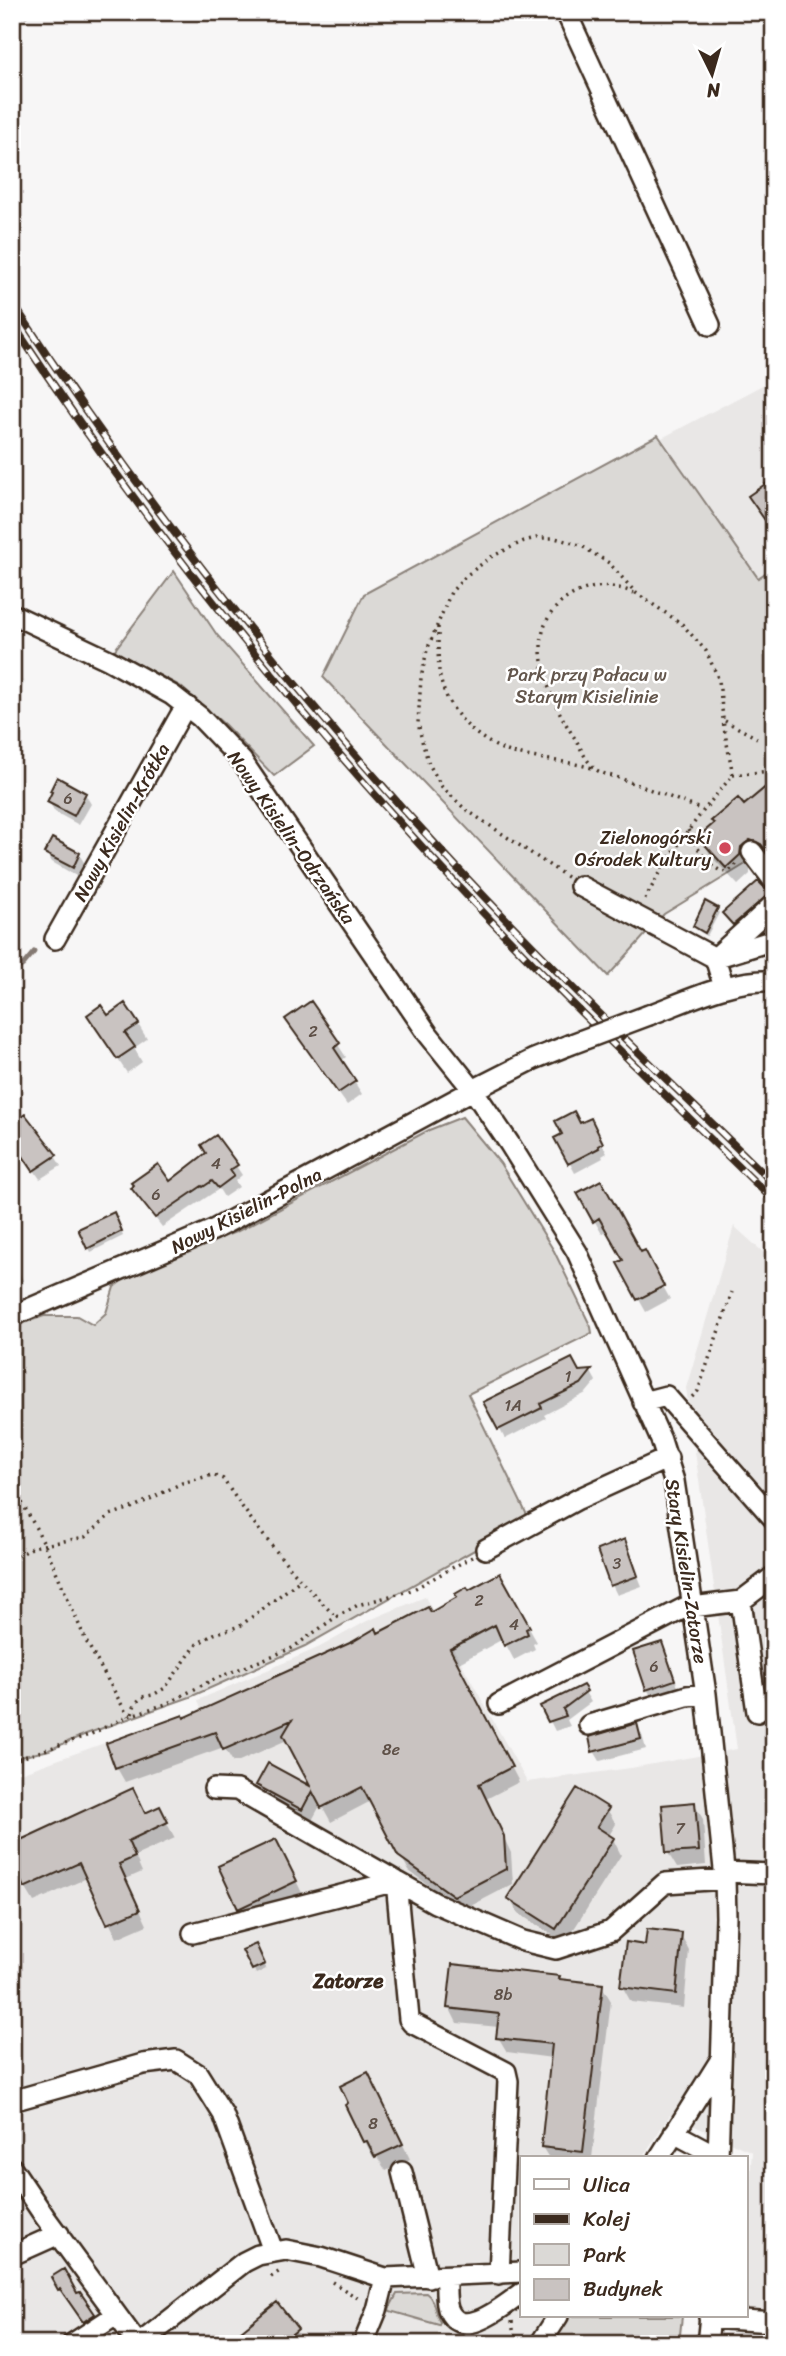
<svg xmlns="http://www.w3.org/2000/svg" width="786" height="2356" font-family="Sriracha,sans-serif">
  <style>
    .built { fill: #e9e7e6 }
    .green { fill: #dbd9d6; stroke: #8b827a; stroke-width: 2 }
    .shadow { fill: #0003 }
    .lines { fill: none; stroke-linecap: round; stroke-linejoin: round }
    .stream { stroke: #847972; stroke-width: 5 }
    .building { fill: #c9c3c1; stroke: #3b2a1e; stroke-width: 2 }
    .minor-casing { stroke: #3b2a1e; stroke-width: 24 }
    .path { stroke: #3b2a1e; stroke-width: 3.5; stroke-dasharray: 2 5; stroke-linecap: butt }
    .minor { stroke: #fff; stroke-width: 19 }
    .rail-casing { stroke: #3b2a1e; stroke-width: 8 }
    .rail { stroke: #fff; stroke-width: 5; stroke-dasharray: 16; stroke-linecap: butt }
    .minor-bridge-casing { stroke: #3b2a1e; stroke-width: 24; stroke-linecap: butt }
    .minor-bridge { stroke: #fff; stroke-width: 19 }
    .poi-dot { fill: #d1495b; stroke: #fff; stroke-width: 2.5 }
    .labels { text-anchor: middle; stroke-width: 5; stroke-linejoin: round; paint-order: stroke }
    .number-label { font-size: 16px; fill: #5e5047 }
    .park-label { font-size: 19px; fill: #63564c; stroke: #fff }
    .street-label { font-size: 19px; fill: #3b2a1e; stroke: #fff }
    .poi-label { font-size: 19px; fill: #3b2a1e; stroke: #fff; text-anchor: end }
    .neighbourhood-label { font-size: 21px; font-weight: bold; fill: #3b2a1e; stroke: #fff }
  </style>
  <rect width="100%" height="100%" fill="#f7f6f6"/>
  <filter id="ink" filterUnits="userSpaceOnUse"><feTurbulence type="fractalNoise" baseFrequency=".0143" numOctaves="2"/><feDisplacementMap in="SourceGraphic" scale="14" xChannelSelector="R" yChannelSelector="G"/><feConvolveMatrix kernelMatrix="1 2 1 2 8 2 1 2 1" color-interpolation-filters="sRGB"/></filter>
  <g filter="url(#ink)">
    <path class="built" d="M774,379V567L758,579L662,438Z
      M12,676L25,682L12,709Z
      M734,1226L774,1262V2344H736L738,2316H746V2228L752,2152L670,2115L642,2158H522V2316H567L550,2344H12V1776L183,1715L192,1740L209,1734L198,1700L320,1647L367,1621L425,1597L527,1782L631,1768L737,1749L686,1388Z"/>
    <path class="green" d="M658,435L758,578L774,567V894L771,896L749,862L664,914L608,976L323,677L364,594Z
      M174,571L217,635L314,746L274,776L225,725L180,686L114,651Z
      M462,1117L500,1163L554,1251L591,1327L592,1333L468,1394L529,1519L305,1646L190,1697L86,1734L49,1750L12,1759V1327L44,1316H77L93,1325L106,1313L114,1287L130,1274L238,1231L429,1130Z
      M426,2293C435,2299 434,2313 440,2322L439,2325L390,2311L389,2309L397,2294Z
      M567,2316H682L679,2344H550Z"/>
    <path class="shadow" d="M774,785V864L770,859L762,858L754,861L750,867V874L738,885L711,856L701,837Z
      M53,794H85L91,804L79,825L55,812L49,802Z
      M46,853L79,854L85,864L78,877L52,862Z
      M769,894L774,902L739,934L724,913Z
      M717,909L719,913L707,936L697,930L695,926Z
      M311,1004L346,1057L341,1061L362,1094L347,1105L295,1033Z
      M108,1017L138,1024L147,1039L134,1048L142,1062L127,1073L98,1030Z
      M590,1120L607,1153L602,1156L603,1158L575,1173L557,1139Z
      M12,1138L55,1156L61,1166L40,1179Z
      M208,1154L236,1166L242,1175L235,1181L239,1187L224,1197L219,1189L162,1227L133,1189L169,1184Z
      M579,1194L640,1254L644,1252L670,1299L646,1312L619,1264L625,1261L608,1230L602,1234Z
      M116,1219L123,1236L91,1252L80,1230Z
      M12,1256L24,1283L12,1288Z
      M591,1372L596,1381L586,1393L544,1415L546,1418L505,1439L485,1402L578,1373Z
      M624,1541L642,1586L617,1595L612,1585Z
      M499,1576L537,1642L533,1644L535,1649L514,1660L503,1639L457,1664L519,1782L486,1799L511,1853L513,1884L463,1910L409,1871L371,1801L331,1822L321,1804L310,1824L266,1800L258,1785L314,1790L287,1740L237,1762H233L224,1747L125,1782L117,1768L108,1744L184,1720L430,1614Z
      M661,1644L667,1654L679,1690L653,1699L647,1689Z
      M582,1687L591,1702L567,1720L570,1726L555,1731L550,1721Z
      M636,1726L642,1735L646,1749L600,1761L594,1751Z
      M694,1804L703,1819L706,1865L677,1868L668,1853Z
      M159,1809L175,1838L135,1856L142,1872L126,1879L147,1925L117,1938L87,1878L34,1902L25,1887L147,1822Z
      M607,1809L616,1824L608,1837L613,1839L621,1855L565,1943L518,1913L509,1898Z
      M284,1856L304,1897L248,1923L239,1908Z
      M681,1935L689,1950L684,2008L631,2002L622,1986Z
      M245,1951H258L266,1969L256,1974Z
      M558,1978L560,1981L602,1986L611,2001L592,2158H549L542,2147L552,2058L507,2052L498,2037L499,2027L457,2023L449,2007Z
      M376,2090L410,2159L386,2171L376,2155L373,2157L347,2106Z
      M53,2277L77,2296L79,2294L98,2322L89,2329L66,2296L64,2297Z
      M277,2304L305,2344H227Z
      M759,2335L774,2336V2344H759Z"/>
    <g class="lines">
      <path class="stream" d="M12,971L23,965L34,952"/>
    </g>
    <path class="building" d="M774,478V533L748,496Z
      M57,777L86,793L74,816L47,802L52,792L50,791Z
      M774,780V860L761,844L750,840L741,847L740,855L726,868L698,837L714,823L711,821L738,798L744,805Z
      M52,838L80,853L73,868L44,853Z
      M758,881L770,893L733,925L722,913Z
      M705,901L718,908L705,933L693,926Z
      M311,1001L340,1043L334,1048L356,1081L338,1093L285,1019Z
      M125,1003L139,1024L125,1033L135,1047L117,1059L87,1015L101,1005L108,1015Z
      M574,1111L580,1123L591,1118L603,1143L598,1146L599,1148L568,1164L554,1138L562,1134L555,1121Z
      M25,1114L57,1155L33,1171L12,1140V1123Z
      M216,1135L238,1165L230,1170L234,1176L218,1188L212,1181L203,1187L202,1186L155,1218L131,1188L134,1186L131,1183L158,1164L170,1181L206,1153L201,1145Z
      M601,1180L641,1252L645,1250L664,1286L637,1300L617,1263L623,1260L599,1218L593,1222L577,1193Z
      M114,1212L122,1231L87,1249L78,1229Z
      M572,1358L579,1371L592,1370L581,1384L540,1404L542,1408L498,1430L483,1402Z
      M625,1539L638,1576L610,1586L597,1550Z
      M500,1573L530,1627L526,1629L528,1634L504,1646L495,1625L450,1649L512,1767L479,1784L504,1836L506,1869L454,1896L398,1856L362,1787L321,1808L312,1791L302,1810L256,1785L268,1763L310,1786L283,1735L292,1720L223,1750L215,1732L115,1768L106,1743L183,1715L184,1718L352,1642L376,1628L378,1633L428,1607L431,1612L457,1597L455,1594L467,1587L469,1590Z
      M662,1642L675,1680L646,1690L633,1651Z
      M583,1685L587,1691L563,1709L566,1716L548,1722L540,1706Z
      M637,1723L641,1739L592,1752L589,1737Z
      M133,1788L145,1813L160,1806L168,1822L128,1841L135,1857L119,1864L140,1910L107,1924L79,1863L24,1888L12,1861V1844Z
      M577,1788L609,1808L597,1827L614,1838L556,1929L507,1898Z
      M695,1802L699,1851L666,1853L662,1805Z
      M276,1839L297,1881L238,1909L218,1866Z
      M647,1929L682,1933L676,1994L620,1987L626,1942L645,1945Z
      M256,1944L265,1964L252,1970L242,1950Z
      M452,1964L560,1976L559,1979L603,1984L583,2152L541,2147L552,2044L496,2038L499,2014L447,2008Z
      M368,2072L403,2144L375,2157L367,2141L363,2142L345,2105L348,2103L340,2086Z
      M64,2269L77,2293L80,2292L95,2314L83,2322L60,2289L58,2290L51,2277Z
      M277,2302L298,2329L280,2344H225Z"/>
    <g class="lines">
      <defs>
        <path id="minor" d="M566,12L710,325
          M12,614L109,660L172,695L200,717L242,761L428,1034L473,1090L509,1143L577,1252L661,1440L674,1481L706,1694L725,1879L726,1917L718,2158
          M752,852L774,881
          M580,886L715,958L774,940
          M55,939L180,716L187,706
          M724,987L715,958L774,904
          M649,1015C690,1000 730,979 774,981
          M12,1316L213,1230L473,1090L534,1059L569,1045
          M643,1402L666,1396L774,1519
          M486,1549L578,1499L668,1458
          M499,1704L684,1608L741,1601
          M757,1712L741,1601L774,1576
          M589,1725L687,1696L706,1694
          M214,1789L237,1790L396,1881
          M724,1872L774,1874
          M193,1933L396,1881
          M12,2101L143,2064L176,2060L198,2074L223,2114L273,2251
          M674,2133L719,2157
          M659,2158L721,2059
          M12,2168L45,2217L138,2344
          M402,2172L428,2277
          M12,2255L59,2234
          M499,2274L508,2081L506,2072L412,2023L409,2019L396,1881L435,1903L523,1941L556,1949L611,1931L665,1883L725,1879
          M446,2276C446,2286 445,2299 448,2309C461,2343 505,2305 522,2293
          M709,2318L774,2322
          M72,2344L116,2315
          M139,2344L244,2262L258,2255L286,2250L321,2257L385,2278L522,2272
          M363,2344L377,2310L385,2278
          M540,2344L558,2316
          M707,2344L710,2316"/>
      </defs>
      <use href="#minor" class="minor-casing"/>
      <path class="path" d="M12,21L33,12
        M634,593C613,584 592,584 572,595C515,627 549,700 576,740C581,749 586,760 593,767C599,774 614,776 622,779C649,789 676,799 702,810
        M438,627C438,642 438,657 439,671C444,711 480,745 517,754C542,760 568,761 592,768
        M725,721L757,738
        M733,775L771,771L774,775
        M688,830C698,848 704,863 723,872L729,871L739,862
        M567,877L465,809L442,787L429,764L423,745L418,723L421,678L427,650L451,592L467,575L491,557L524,541L536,538H555L580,545L609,563L636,593L682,624L706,651L719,680L724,728L733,775C699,814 670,853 645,899
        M692,1397L698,1391L732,1292
        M12,1484L44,1543L86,1641L128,1716
        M12,1560L33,1547L85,1537L110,1515L134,1507L182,1483L212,1475L223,1479C256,1529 293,1574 336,1617
        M132,1714L135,1704L142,1697L153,1695L165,1688L197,1644L214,1634L240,1626L299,1581
        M12,1761L89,1735L128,1716L166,1704L212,1680L292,1648L336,1617L358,1605L412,1590L472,1557
        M271,2277L280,2271
        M332,2282L361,2300
        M512,2321L515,2344"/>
      <use href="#minor" class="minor"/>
      <defs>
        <path id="rail" d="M12,302C145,505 296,696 462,873C562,980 669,1081 774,1184
          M12,323C144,524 295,712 459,887C560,995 668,1097 774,1201"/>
      </defs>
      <use href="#rail" class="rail-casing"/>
      <use href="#rail" class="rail"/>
      <defs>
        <path id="minor-bridge" d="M569,1045L649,1015"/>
      </defs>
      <use href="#minor-bridge" class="minor-bridge-casing"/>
      <use href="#minor-bridge" class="minor-bridge"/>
    </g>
  </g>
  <circle class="poi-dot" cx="725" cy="848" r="7"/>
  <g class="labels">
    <g class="number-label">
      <text x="68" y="804">6</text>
      <text x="313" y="1037">2</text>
      <text x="216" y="1169">4</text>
      <text x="156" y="1200">6</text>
      <text x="568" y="1382">1</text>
      <text x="513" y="1411">1A</text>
      <text x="617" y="1569">3</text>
      <text x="479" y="1606">2</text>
      <text x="514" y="1630">4</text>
      <text x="654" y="1672">6</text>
      <text x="391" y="1755">8e</text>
      <text x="680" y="1834">7</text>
      <text x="503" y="2000">8b</text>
      <text x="373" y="2129">8</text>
    </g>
    <g class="park-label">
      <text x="587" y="681">Park przy Pałacu w<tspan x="587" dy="22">Starym Kisielinie</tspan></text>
    </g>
    <g class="street-label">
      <text transform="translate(121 822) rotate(-61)" y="7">Nowy Kisielin-Krótka</text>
      <text transform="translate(292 837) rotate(55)" y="7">Nowy Kisielin-Odrzańska</text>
      <text transform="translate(246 1210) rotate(-27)" y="7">Nowy Kisielin-Polna</text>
      <text transform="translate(687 1571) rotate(81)" y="7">Stary Kisielin-Zatorze</text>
    </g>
    <g class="poi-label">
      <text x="711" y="844">Zielonogórski<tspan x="711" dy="22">Ośrodek Kultury</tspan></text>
    </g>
    <g class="neighbourhood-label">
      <text x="348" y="1988">Zatorze</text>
    </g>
  </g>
  <rect width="786" height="2356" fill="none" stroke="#fff" stroke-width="42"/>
  <rect x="21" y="21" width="744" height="2314" fill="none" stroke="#3b2a1e" stroke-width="2.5" filter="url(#ink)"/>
  <rect x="520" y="2156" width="228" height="161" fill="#ffffff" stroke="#b1aaa5" stroke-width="2"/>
  <rect x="534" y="2179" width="35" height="10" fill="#ffffff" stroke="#b1aaa5" stroke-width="2"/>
  <text x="583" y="2192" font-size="21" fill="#3b2a1e">Ulica</text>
  <rect x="534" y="2214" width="35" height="10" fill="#3b2a1e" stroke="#b1aaa5" stroke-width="2"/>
  <text x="583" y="2226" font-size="21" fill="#3b2a1e">Kolej</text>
  <rect x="534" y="2244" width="35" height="21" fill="#dbd9d6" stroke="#b1aaa5" stroke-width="2"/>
  <text x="583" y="2262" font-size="21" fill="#3b2a1e">Park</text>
  <rect x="534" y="2279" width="35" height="21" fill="#c9c3c1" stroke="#b1aaa5" stroke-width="2"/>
  <text x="583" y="2296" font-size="21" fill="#3b2a1e">Budynek</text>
  <g transform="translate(712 74) rotate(175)" stroke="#ffffff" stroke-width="5" paint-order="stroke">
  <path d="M0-5L12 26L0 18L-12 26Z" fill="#3b2a1e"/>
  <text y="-10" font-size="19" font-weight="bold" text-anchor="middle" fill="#3b2a1e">N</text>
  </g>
</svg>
